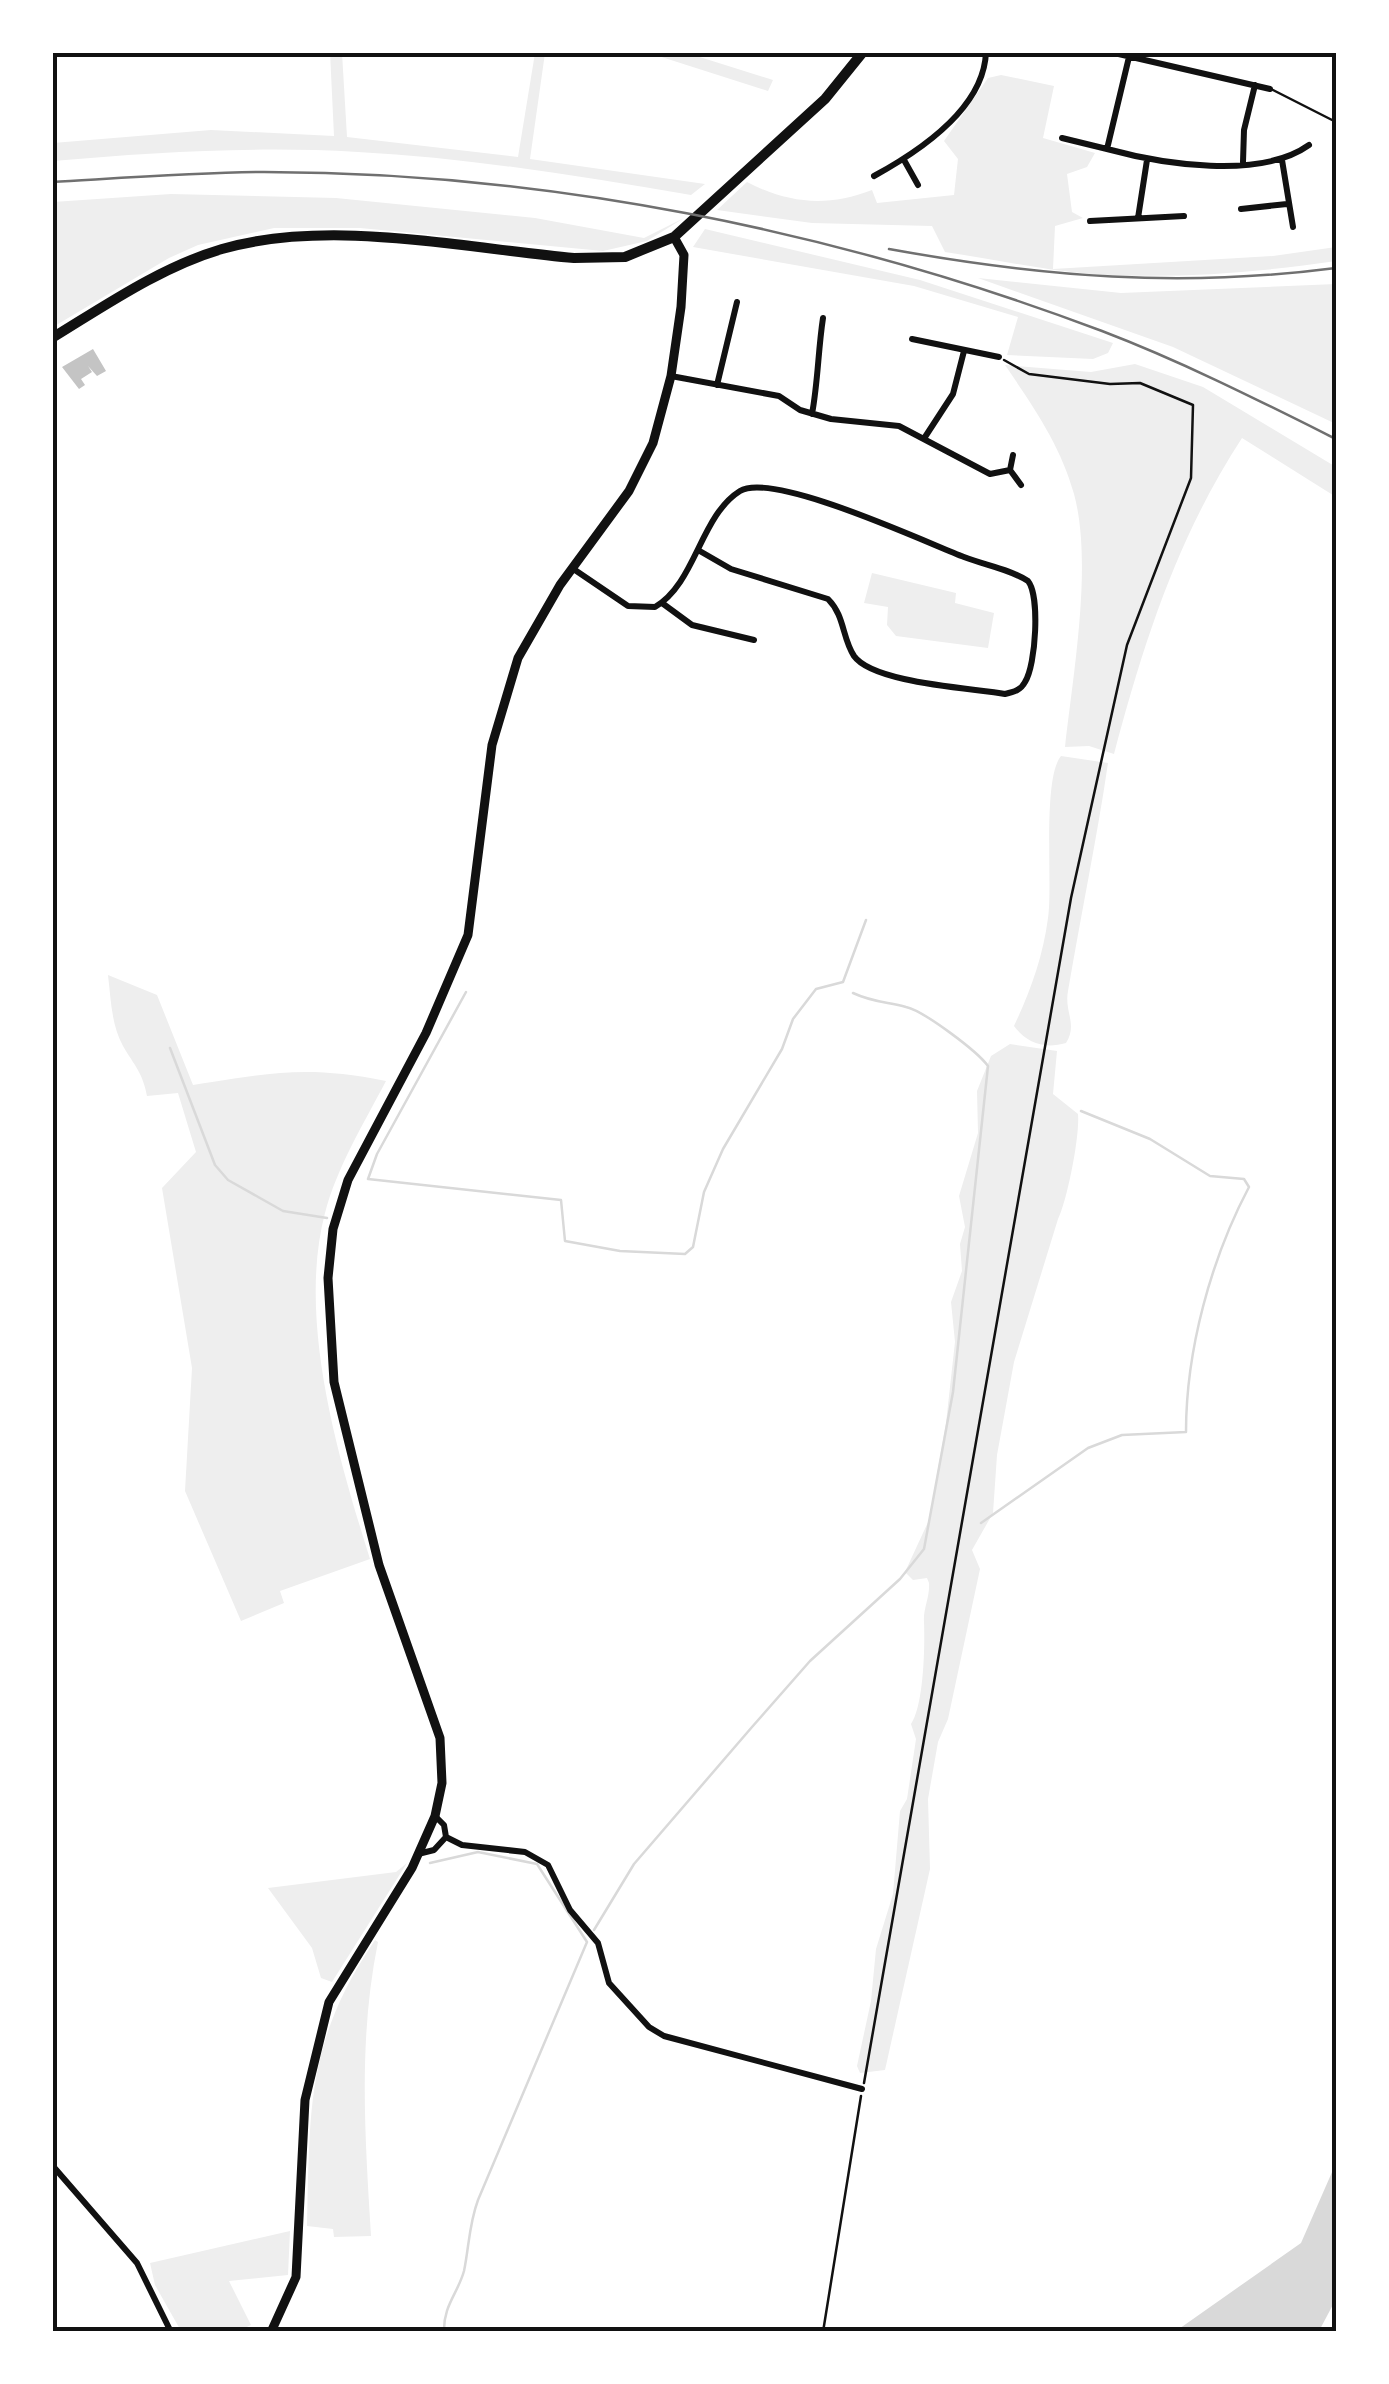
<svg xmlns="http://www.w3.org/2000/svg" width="1389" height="2384" font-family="Barlow,sans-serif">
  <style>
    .green { fill: #eee }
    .water { fill: #d9d9d9 }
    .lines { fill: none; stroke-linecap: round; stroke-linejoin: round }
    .stream { stroke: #d9d9d9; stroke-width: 2.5 }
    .building { fill: #c4c4c4 }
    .path { stroke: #111; stroke-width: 2.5 }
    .service { stroke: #111; stroke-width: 2.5 }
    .minor { stroke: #111; stroke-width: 6 }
    .secondary { stroke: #111; stroke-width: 9 }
    .primary { stroke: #111; stroke-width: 10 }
    .rail { stroke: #707070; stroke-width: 2.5 }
    .neatline { fill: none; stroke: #111; stroke-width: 4 }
  </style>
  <rect width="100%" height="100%" fill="#fff"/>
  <path class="green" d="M330,52L342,53L347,137L518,157L535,53H545L530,159L705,184L691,195C581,176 469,158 358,152C257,146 153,152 53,161V143L211,130L334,136Z
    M649,53H687L773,80L768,91Z
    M1001,75L1054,86L1043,138L1095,153L1087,167L1067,174L1072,212L1083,218L1055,226L1053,269L1273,256L1336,247V261C1256,273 1171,279 1090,274C1042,270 993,259 945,252L932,226L812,223L717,210L747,182C789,204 828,207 872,190L877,203L954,195L958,159L944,141L988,78Z
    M171,194L336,198L535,218L644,238L684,218L647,241L603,251L360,228H274L198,245L169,258L53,327V202Z
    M705,229L920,280L1113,343L1108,353L1093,359L1007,355L1018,317L914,286L693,247Z
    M978,278L1121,293L1336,284V424L1173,347Z
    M1135,364L1203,387L1336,467V497L1242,438C1178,536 1144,641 1114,754L1089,746L1065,747C1073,674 1093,564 1074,494C1061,446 1033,406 1005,365L1091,372Z
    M872,573L956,593L955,603L994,613L988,648L896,636L887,625L888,607L864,603Z
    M1061,756L1108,763C1097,838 1081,914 1068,991C1064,1012 1078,1024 1066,1043C1045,1049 1027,1044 1014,1026C1030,992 1043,957 1048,918C1053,886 1042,779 1061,756Z
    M108,975L157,995L193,1085C271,1073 306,1065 386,1081C364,1123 337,1167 325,1213C297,1319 338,1457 370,1559L280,1591L284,1603L241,1621L185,1491L192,1368L162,1188L196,1152L178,1093L147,1096C143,1073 134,1065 123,1046C111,1024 111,999 108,975Z
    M1010,1044L1057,1051L1053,1094L1078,1114C1080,1136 1067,1201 1058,1219L1014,1362L997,1455L993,1513L972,1550L980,1569L948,1719L938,1742L928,1799L930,1869L885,2070L860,2073L857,2066L871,2001L876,1949L893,1894L900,1811L907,1799L916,1739L911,1724C924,1705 925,1645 924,1622C923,1609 930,1597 929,1583L927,1578L913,1580L905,1572L929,1520L946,1423L955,1342L951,1302L962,1271L960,1244L965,1227L959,1196L978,1133L977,1091L991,1056Z
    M407,1863L332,1982L321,1978L312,1948L268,1888L396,1872Z
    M375,1940L378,1942C358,2040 365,2136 371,2236L334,2237L333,2229L307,2226C310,2108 306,2042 375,1940Z
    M290,2231L288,2275L229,2281L251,2325L238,2331H181L155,2285L150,2263Z"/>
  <path class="water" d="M1336,2163V2299L1319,2331H1176L1301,2243Z"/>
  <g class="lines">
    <path class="stream" d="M466,992L377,1154L368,1179L561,1200L565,1241L620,1251L685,1254L693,1247L704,1192L723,1149L782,1049L793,1019L816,989L843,982L866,920
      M170,1048L215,1165L228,1180L283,1211L327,1218
      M981,1523L1088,1448L1122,1435L1186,1432C1186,1350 1211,1259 1249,1187L1244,1179L1210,1176L1150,1139L1081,1111
      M430,1863L478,1852L537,1864L587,1942L478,2200C469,2224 469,2247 464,2271C458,2293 443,2306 444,2332
      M594,1930L634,1864L752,1727L810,1661L900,1579L924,1549L953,1392L988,1066C977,1051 924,1011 906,1007C887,1002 872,1002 853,993"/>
  </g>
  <path class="building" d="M93,349L106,371L97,376L88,366L92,372L81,379L85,385L79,389L62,367Z"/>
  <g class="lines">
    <path class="path" d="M864,2083L1071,898L1127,645L1191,478L1193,405L1140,383L1110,384L1029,374L1004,360
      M823,2332L861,2096"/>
    <path class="service" d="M1271,89L1336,122"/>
    <path class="minor" d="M1110,52L1270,89
      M1129,57L1107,149C1162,164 1260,180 1309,145
      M1062,138L1107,149
      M904,160L918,185
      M1282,160L1293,227
      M1243,162L1244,130L1255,85
      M874,176C918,152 984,109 986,52
      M1241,209L1287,204
      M1138,218L1147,160
      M1090,221L1184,216
      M912,339L999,357
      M671,376L779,396L800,410L831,419L899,426L990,474L1010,470
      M717,385L737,302
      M812,414C818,382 818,351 823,318
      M925,437L953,394L964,351
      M1013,455L1010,470L1021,485
      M572,568L628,606L655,607C696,583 700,516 740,491C773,471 925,542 964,557C984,565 1010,569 1028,581C1040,596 1036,665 1025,682C1021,690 1014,692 1005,694C971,688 873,683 854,656C842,638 845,616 828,599L731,569L698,550
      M662,603L692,625L754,640
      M435,1816L444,1825L446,1837
      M418,1854L434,1850L446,1837L462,1845L525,1852L548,1865L570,1910L598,1943L609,1983L649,2027L664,2036L862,2089
      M52,2165L137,2263L171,2332"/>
    <path class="secondary" d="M271,2332L296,2277L305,2100L329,2002L412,1868L435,1816L442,1783L440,1738L379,1565L334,1382L328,1278L333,1229L348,1180L426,1033L468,935L492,745L518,658L560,585L629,491L653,443L671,376L681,307L684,255L674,237"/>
    <path class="primary" d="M52,338C106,305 161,267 222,249C330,218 463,248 574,258L625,257L674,237L825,99L863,52"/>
    <path class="rail" d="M52,182C121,178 189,173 257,172C543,171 835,230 1102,331C1183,362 1260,401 1336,439
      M889,249C1043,277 1181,288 1336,268"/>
  </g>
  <rect width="1389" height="2384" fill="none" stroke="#ffffff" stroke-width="110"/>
  <rect x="55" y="55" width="1279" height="2274" class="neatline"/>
</svg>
